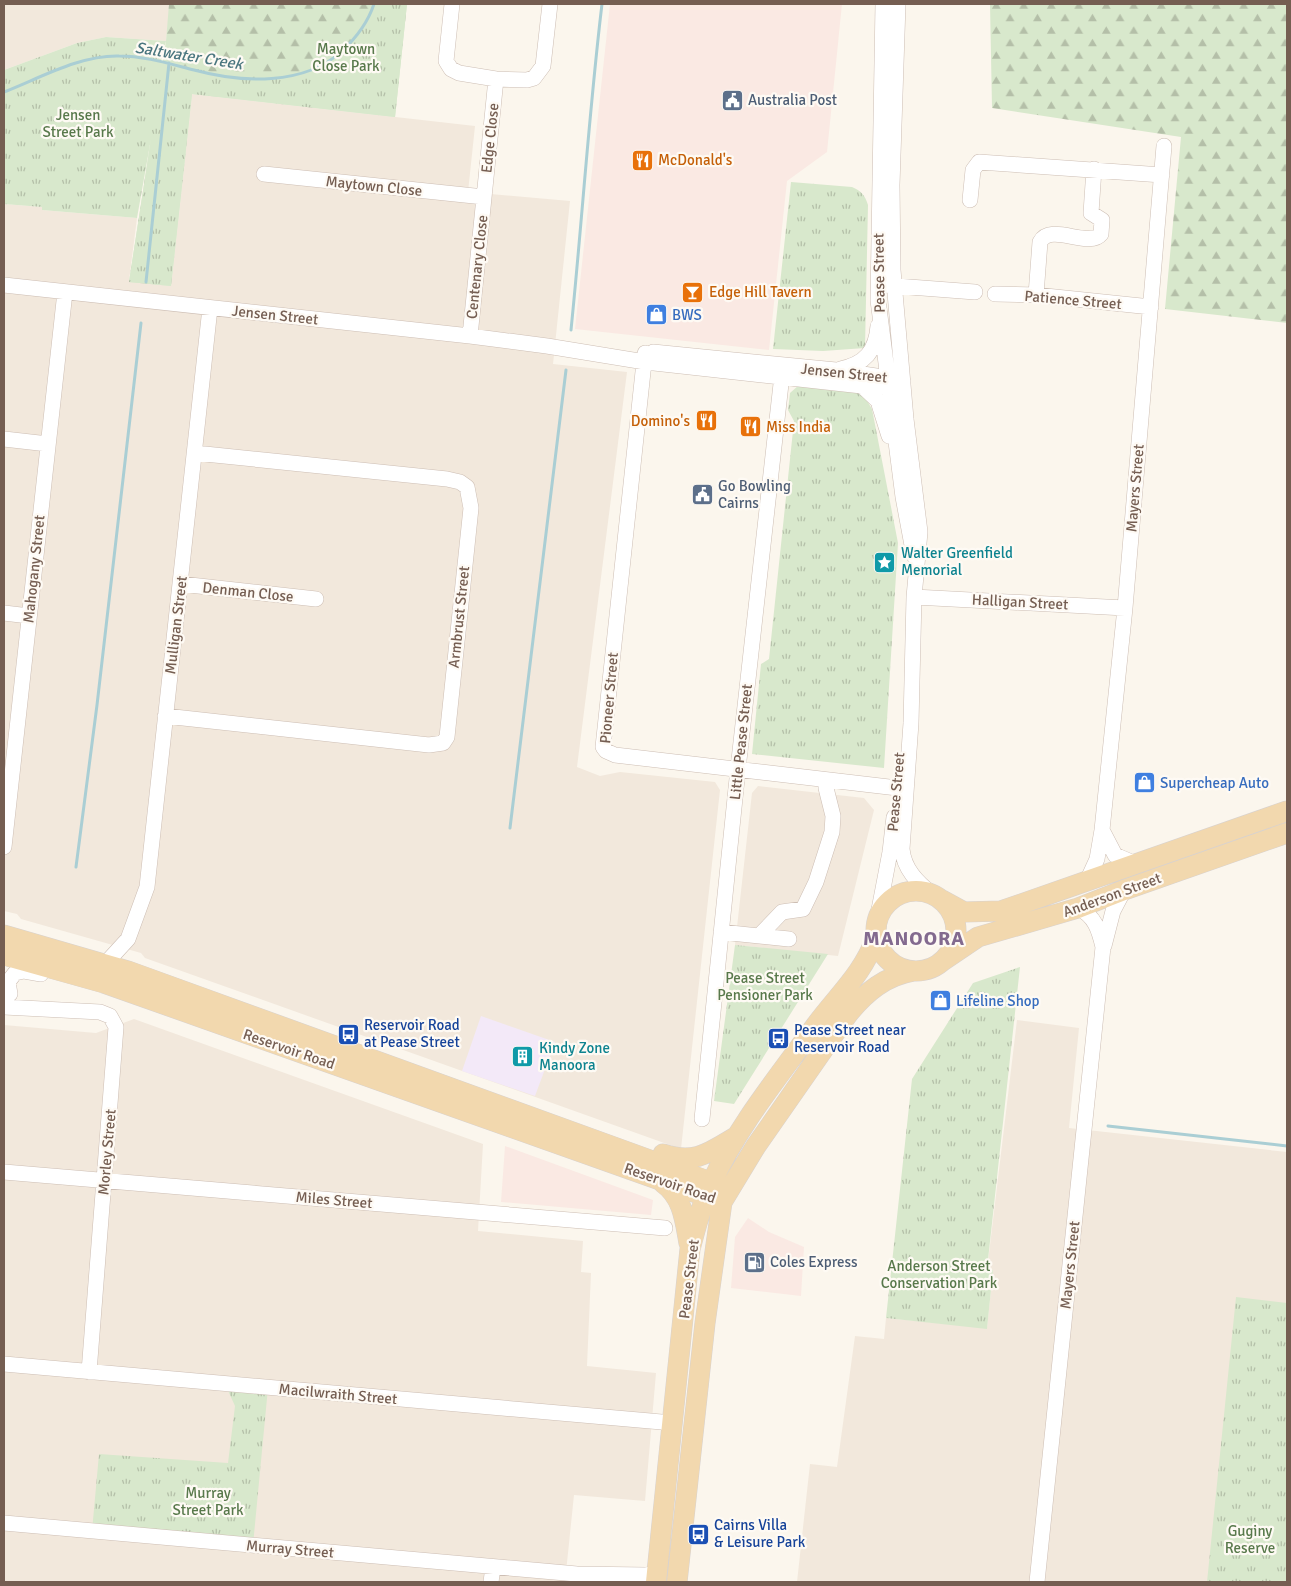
<svg xmlns="http://www.w3.org/2000/svg" width="1291" height="1586" font-family="Signika,sans-serif">
  <style>
    .residential { fill: #f2e8dc }
    .commercial { fill: #fae9e3 }
    .education { fill: #f3e9f8 }
    .forest { fill: url(#forest-firs) }
    .park { fill: url(#park-tufts) }
    .lines { fill: none; stroke-linecap: round; stroke-linejoin: round }
    .stream { stroke: #aaced4; stroke-width: 3 }
    .minor-casing { stroke: #cdbeb4; stroke-width: 16 }
    .major-casing { stroke: #d8d2cf; stroke-width: 21 }
    .minor { stroke: #fff; stroke-width: 15 }
    .major { stroke: #f2d8ae; stroke-width: 20 }
    .labels { text-anchor: middle; stroke-width: 4.5; stroke-linejoin: round; paint-order: stroke }
    .park-label { font-size: 15px; fill: #58794b; stroke: #fefaf4 }
    .service-label { font-size: 15px; fill: #4e5e75; stroke: #fefaf4; text-anchor: start }
    .street-label { font-size: 15px; fill: #755e52; stroke: #fefaf4 }
    .food-label { font-size: 15px; fill: #c56008; stroke: #fefaf4; text-anchor: start }
    .shop-label { font-size: 15px; fill: #366cbe; stroke: #fefaf4; text-anchor: start }
    .culture-label { font-size: 15px; fill: #0d838f; stroke: #fefaf4; text-anchor: start }
    .transit-label { font-size: 15px; fill: #164399; stroke: #fefaf4; text-anchor: start }
    .water-label { font-size: 16px; font-style: italic; fill: #4a767f; stroke: #fefaf4 }
    .district-label { font-size: 20px; font-weight: bold; letter-spacing: 1px; fill: #836a8f; stroke: #fefaf4 }
  </style>
  <defs>
    <pattern id="forest-firs" width="22" height="20" patternUnits="userSpaceOnUse" patternTransform="scale(1.25)"><rect width="22" height="20" fill="#d8e8cc"/><path d="M5 1l3.5 6h-7zM16 11l3.5 6h-7z" fill="#b4bfa8"/></pattern>
    <pattern id="park-tufts" width="24" height="20" patternUnits="userSpaceOnUse" patternTransform="scale(1.25)"><rect width="24" height="20" fill="#d8e8cc"/><path d="M3 7l-1-3M5 7V3M7 7l1-3M15 17l-1-3M17 17v-4M19 17l1-3" fill="none" stroke="#b4bfa8"/></pattern>
  </defs>
  <rect width="100%" height="100%" fill="#fbf6ed"/>
  <path class="residential" d="M4,4H170L166,41L106,37L77,43L4,70Z
    M192,94L475,126L468,192L570,201L553,364L627,372L577,767L600,776L620,772L715,782L720,790L681,1149L145,958L141,953L21,919L17,914L4,911V204L42,207V210L137,218L129,281L171,286Z
    M758,786L864,798L874,810L838,956L735,945L752,793Z
    M134,1019L483,1144L478,1231L583,1241L581,1272L591,1273L587,1366L656,1373L645,1501L574,1495L565,1582H4V1025L96,1033Z
    M1017,1020L1079,1028L1069,1128L1287,1152V1582H797L810,1464L837,1467L855,1336L884,1339L886,1318L987,1328L993,1270H987Z"/>
  <path class="commercial" d="M610,4H842L827,152L787,181L769,350L575,329Z
    M505,1146L653,1200L651,1215L501,1202Z
    M748,1218L769,1232L804,1247L801,1296L731,1288L735,1237Z"/>
  <path class="education" d="M481,1016L555,1042L535,1096L462,1071Z"/>
  <path class="forest" d="M169,4H407L395,117L192,94L171,286L129,282L166,41Z
    M990,4H1287V323L1165,309L1181,137L992,108Z"/>
  <path class="park" d="M374,4H407L395,117L192,94L171,286L129,282L151,139L137,218L42,210V207L4,204V70L77,43L106,37L166,41L161,61C221,73 290,98 342,51C356,38 368,22 374,4Z
    M791,182L852,187C861,191 865,195 868,205L865,348L823,351L773,349Z
    M799,385L857,392L866,399L872,409L898,543L884,768L752,754L761,664L769,659L794,421L788,410L790,393Z
    M735,945L828,954L734,1104L714,1101Z
    M1020,967L987,1269L993,1270L987,1329L886,1318L912,1079L973,983Z
    M1236,1297L1287,1303V1582H1207Z
    M225,1384L268,1388L253,1545L92,1531L99,1454L228,1463L235,1406Z"/>
  <g class="lines">
    <path class="stream" d="M4,92C40,78 80,55 119,56C145,56 170,64 194,70C242,83 304,86 342,51C356,38 368,22 374,4
      M146,282L169,63
      M571,330C582,222 589,112 602,4
      M510,828L566,370
      M76,867L97,705L141,323
      M1108,1126L1287,1146"/>
    <defs>
      <path id="minor" d="M452,4L446,61L451,69L459,73L496,79L527,80L534,78L543,66L550,4
        M883,4L878,300L903,497L914,556
        M898,4L892,185L893,270L906,419L920,532L914,597L911,723L902,849C904,869 917,882 932,894
        M264,174L484,197
        M970,200L973,170L979,162L1162,175
        M4,285L470,336L547,346L645,362L862,386L884,387L903,381
        M883,285L975,292
        M995,294L1036,295L1151,307
        M1036,295L1040,242C1051,222 1089,249 1101,234L1102,220L1091,213L1094,169
        M470,336L496,79
        M653,352L836,370L896,379
        M645,353L603,747L606,751L615,755L906,789
        M840,369C865,364 876,351 878,326
        M862,386L878,401L889,436
        M4,439L48,444
        M181,584L316,599
        M914,597L1125,608
        M4,613L29,616
        M165,716L429,745L443,743L447,737L471,508L467,487L460,482L447,479L195,453
        M1102,830L1115,855L1136,864
        M4,847L65,292
        M1087,881L1097,859L1102,830L1125,608L1164,146
        M878,915L890,852L894,817
        M721,932L789,939
        M759,936L782,912L803,909L816,882L832,832L833,816L826,788V780
        M1104,946L1113,911L1124,890
        M106,963L128,939L147,887L210,308
        M10,994L8,982L15,973L24,971L41,974
        M4,1007L100,1012L110,1016L116,1027L89,1372
        M702,1119L738,769L783,366
        M4,1172L665,1228
        M4,1364L673,1423
        M4,1523L577,1574L646,1575L657,1573
        M491,1582L493,1567
        M1037,1582L1103,947C1099,930 1095,916 1078,908"/>
      <path id="major" d="M876 931a40 40 0 1 1 80 0a40 40 0 1 1-80 0Z
        M942,900L964,912L1001,911L1287,811
        M4,935L128,971L705,1180L716,1189L722,1202
        M4,955L104,983L722,1202
        M941,962L978,937L1078,908L1124,890L1287,833
        M663,1154C695,1165 710,1152 737,1136
        M663,1183C683,1197 685,1221 689,1243
        M656,1582L690,1249C696,1227 701,1205 711,1184C737,1127 779,1076 816,1025C839,994 862,975 876,938
        M677,1582L705,1323L722,1202L756,1146L848,1014C866,992 885,976 914,971"/>
    </defs>
    <use href="#minor" class="minor-casing"/>
    <use href="#major" class="major-casing"/>
    <use href="#minor" class="minor"/>
    <use href="#major" class="major"/>
  </g>
  <defs>
    <symbol id="civic-square" viewBox="-11 -11 22 22"><rect x="-9" y="-9" width="18" height="18" rx="4" fill="#5c6f8a" stroke="#fefaf4"/><path d="M-.6-6.5H3V-4.5H.6V-3L4-1V1h2V6H-6V1h2V-1L-.6-3ZM-1.2 2.5V6h2.4V2.5Z" fill="#fff"/></symbol>
    <symbol id="restaurant-square" viewBox="-11 -11 22 22"><rect x="-9" y="-9" width="18" height="18" rx="4" fill="#e8710a" stroke="#fefaf4"/><path d="M-5-6h1v4h1v-4h1v4h1v-4h1v5L-1.5 .5V6h-2V.5L-5-1ZM5-6V6H3V1.5H1.5Q1.5-4 5-6Z" fill="#fff"/></symbol>
    <symbol id="bar-square" viewBox="-11 -11 22 22"><rect x="-9" y="-9" width="18" height="18" rx="4" fill="#e8710a" stroke="#fefaf4"/><path d="M-6-5H6L.8 .8V4.5H3.5V6h-7V4.5H-.8V.8Z" fill="#fff"/></symbol>
    <symbol id="shop-square" viewBox="-11 -11 22 22"><rect x="-9" y="-9" width="18" height="18" rx="4" fill="#3f7fe0" stroke="#fefaf4"/><path d="M-5-2.5h2.3a2.7 3.5 0 0 1 5.4 0H5L5.5 6h-11ZM-1.5-2.5h3a1.5 2.3 0 0 0-3 0Z" fill="#fff"/></symbol>
    <symbol id="sight-square" viewBox="-11 -11 22 22"><rect x="-9" y="-9" width="18" height="18" rx="4" fill="#0f9aa8" stroke="#fefaf4"/><path d="M0-6L1.8-2.2L6-1.7L2.9 1.2L3.7 5.4L0 3.3L-3.7 5.4L-2.9 1.2L-6-1.7L-1.8-2.2Z" fill="#fff"/></symbol>
    <symbol id="bus-square" viewBox="-11 -11 22 22"><rect x="-9" y="-9" width="18" height="18" rx="4" fill="#1a4fb4" stroke="#fefaf4"/><path d="M-5-6H5V4H4V6H2V4H-2V6H-4V4H-5ZM-3.5-4V0h7V-4ZM-3.5 1.2v1.5H-2V1.2ZM2 1.2v1.5H3.5V1.2Z" fill="#fff"/></symbol>
    <symbol id="building-square" viewBox="-11 -11 22 22"><rect x="-9" y="-9" width="18" height="18" rx="4" fill="#0f9aa8" stroke="#fefaf4"/><path d="M-4-6H4V6H1V3H-1V6H-4ZM-2.5-4.3h1.7v1.8h-1.7ZM.8-4.3h1.7v1.8H.8ZM-2.5-1h1.7V.8h-1.7ZM.8-1h1.7V.8H.8Z" fill="#fff"/></symbol>
    <symbol id="fuel-square" viewBox="-11 -11 22 22"><rect x="-9" y="-9" width="18" height="18" rx="4" fill="#5c6f8a" stroke="#fefaf4"/><path d="M-5.5-6h7V0h2V4h1.3V-2.5L3-4.5l.8-.8L6-3V5H2.5V1h-1V6h-7ZM-4.2-4.7v3.2H.2V-4.7Z" fill="#fff"/></symbol>
  </defs>
  <g fill-rule="evenodd">
    <use href="#civic-square" x="720" y="88" width="25" height="25"/>
    <use href="#restaurant-square" x="630" y="148" width="25" height="25"/>
    <use href="#bar-square" x="680" y="280" width="25" height="25"/>
    <use href="#shop-square" x="644" y="302" width="25" height="25"/>
    <use href="#restaurant-square" x="694" y="408" width="25" height="25"/>
    <use href="#restaurant-square" x="738" y="414" width="25" height="25"/>
    <use href="#civic-square" x="690" y="482" width="25" height="25"/>
    <use href="#sight-square" x="872" y="550" width="25" height="25"/>
    <use href="#shop-square" x="1132" y="770" width="25" height="25"/>
    <use href="#shop-square" x="928" y="988" width="25" height="25"/>
    <use href="#bus-square" x="336" y="1022" width="25" height="25"/>
    <use href="#bus-square" x="766" y="1026" width="25" height="25"/>
    <use href="#building-square" x="510" y="1044" width="25" height="25"/>
    <use href="#fuel-square" x="742" y="1250" width="25" height="25"/>
    <use href="#bus-square" x="686" y="1522" width="25" height="25"/>
  </g>
  <g class="labels">
    <g class="park-label">
      <text x="346" y="54">Maytown<tspan x="346" dy="17">Close Park</tspan></text>
      <text x="78" y="120">Jensen<tspan x="78" dy="17">Street Park</tspan></text>
      <text x="765" y="983">Pease Street<tspan x="765" dy="17">Pensioner Park</tspan></text>
      <text x="939" y="1271">Anderson Street<tspan x="939" dy="17">Conservation Park</tspan></text>
      <text x="208" y="1498">Murray<tspan x="208" dy="17">Street Park</tspan></text>
      <text x="1250" y="1536">Guginy<tspan x="1250" dy="17">Reserve</tspan></text>
    </g>
    <g class="service-label">
      <text x="748" y="105">Australia Post</text>
      <text x="718" y="491">Go Bowling<tspan x="718" dy="17">Cairns</tspan></text>
      <text x="770" y="1267">Coles Express</text>
    </g>
    <g class="street-label">
      <text transform="translate(490 138) rotate(-84)" y="5">Edge Close</text>
      <text transform="translate(374 186) rotate(6)" y="5">Maytown Close</text>
      <text transform="translate(477 267) rotate(-84)" y="5">Centenary Close</text>
      <text transform="translate(879 273) rotate(-91)" y="5">Pease Street</text>
      <text transform="translate(1073 300) rotate(5)" y="5">Patience Street</text>
      <text transform="translate(275 315) rotate(6)" y="5">Jensen Street</text>
      <text transform="translate(844 373) rotate(6)" y="5">Jensen Street</text>
      <text transform="translate(1135 488) rotate(-85)" y="5">Mayers Street</text>
      <text transform="translate(34 569) rotate(-84)" y="5">Mahogany Street</text>
      <text transform="translate(248 592) rotate(6)" y="5">Denman Close</text>
      <text transform="translate(1020 602) rotate(3)" y="5">Halligan Street</text>
      <text transform="translate(459 617) rotate(-84)" y="5">Armbrust Street</text>
      <text transform="translate(176 625) rotate(-83)" y="5">Mulligan Street</text>
      <text transform="translate(609 698) rotate(-85)" y="5">Pioneer Street</text>
      <text transform="translate(741 742) rotate(-84)" y="5">Little Pease Street</text>
      <text transform="translate(896 792) rotate(-85)" y="5">Pease Street</text>
      <text transform="translate(1112 895) rotate(-20)" y="5">Anderson Street</text>
      <text transform="translate(289 1049) rotate(19)" y="5">Reservoir Road</text>
      <text transform="translate(107 1152) rotate(-85)" y="5">Morley Street</text>
      <text transform="translate(670 1183) rotate(19)" y="5">Reservoir Road</text>
      <text transform="translate(334 1200) rotate(5)" y="5">Miles Street</text>
      <text transform="translate(1070 1265) rotate(-84)" y="5">Mayers Street</text>
      <text transform="translate(689 1279) rotate(-83)" y="5">Pease Street</text>
      <text transform="translate(338 1394) rotate(5)" y="5">Macilwraith Street</text>
      <text transform="translate(290 1549) rotate(5)" y="5">Murray Street</text>
    </g>
    <g class="food-label">
      <text x="658" y="165">McDonald's</text>
      <text x="709" y="297">Edge Hill Tavern</text>
      <text x="690" y="426" text-anchor="end">Domino's</text>
      <text x="766" y="432">Miss India</text>
    </g>
    <g class="shop-label">
      <text x="672" y="320">BWS</text>
      <text x="1160" y="788">Supercheap Auto</text>
      <text x="956" y="1006">Lifeline Shop</text>
    </g>
    <g class="culture-label">
      <text x="901" y="558">Walter Greenfield<tspan x="901" dy="17">Memorial</tspan></text>
      <text x="539" y="1053">Kindy Zone<tspan x="539" dy="17">Manoora</tspan></text>
    </g>
    <g class="transit-label">
      <text x="364" y="1030">Reservoir Road<tspan x="364" dy="17">at Pease Street</tspan></text>
      <text x="794" y="1035">Pease Street near<tspan x="794" dy="17">Reservoir Road</tspan></text>
      <text x="714" y="1530">Cairns Villa<tspan x="714" dy="17">&amp; Leisure Park</tspan></text>
    </g>
    <g class="water-label">
      <text transform="translate(189 55) rotate(9)" y="6">Saltwater Creek</text>
    </g>
    <g class="district-label">
      <text x="914" y="945">MANOORA</text>
    </g>
  </g>
  <rect width="1291" height="1586" fill="none" stroke="#755e52" stroke-width="10"/>
</svg>
